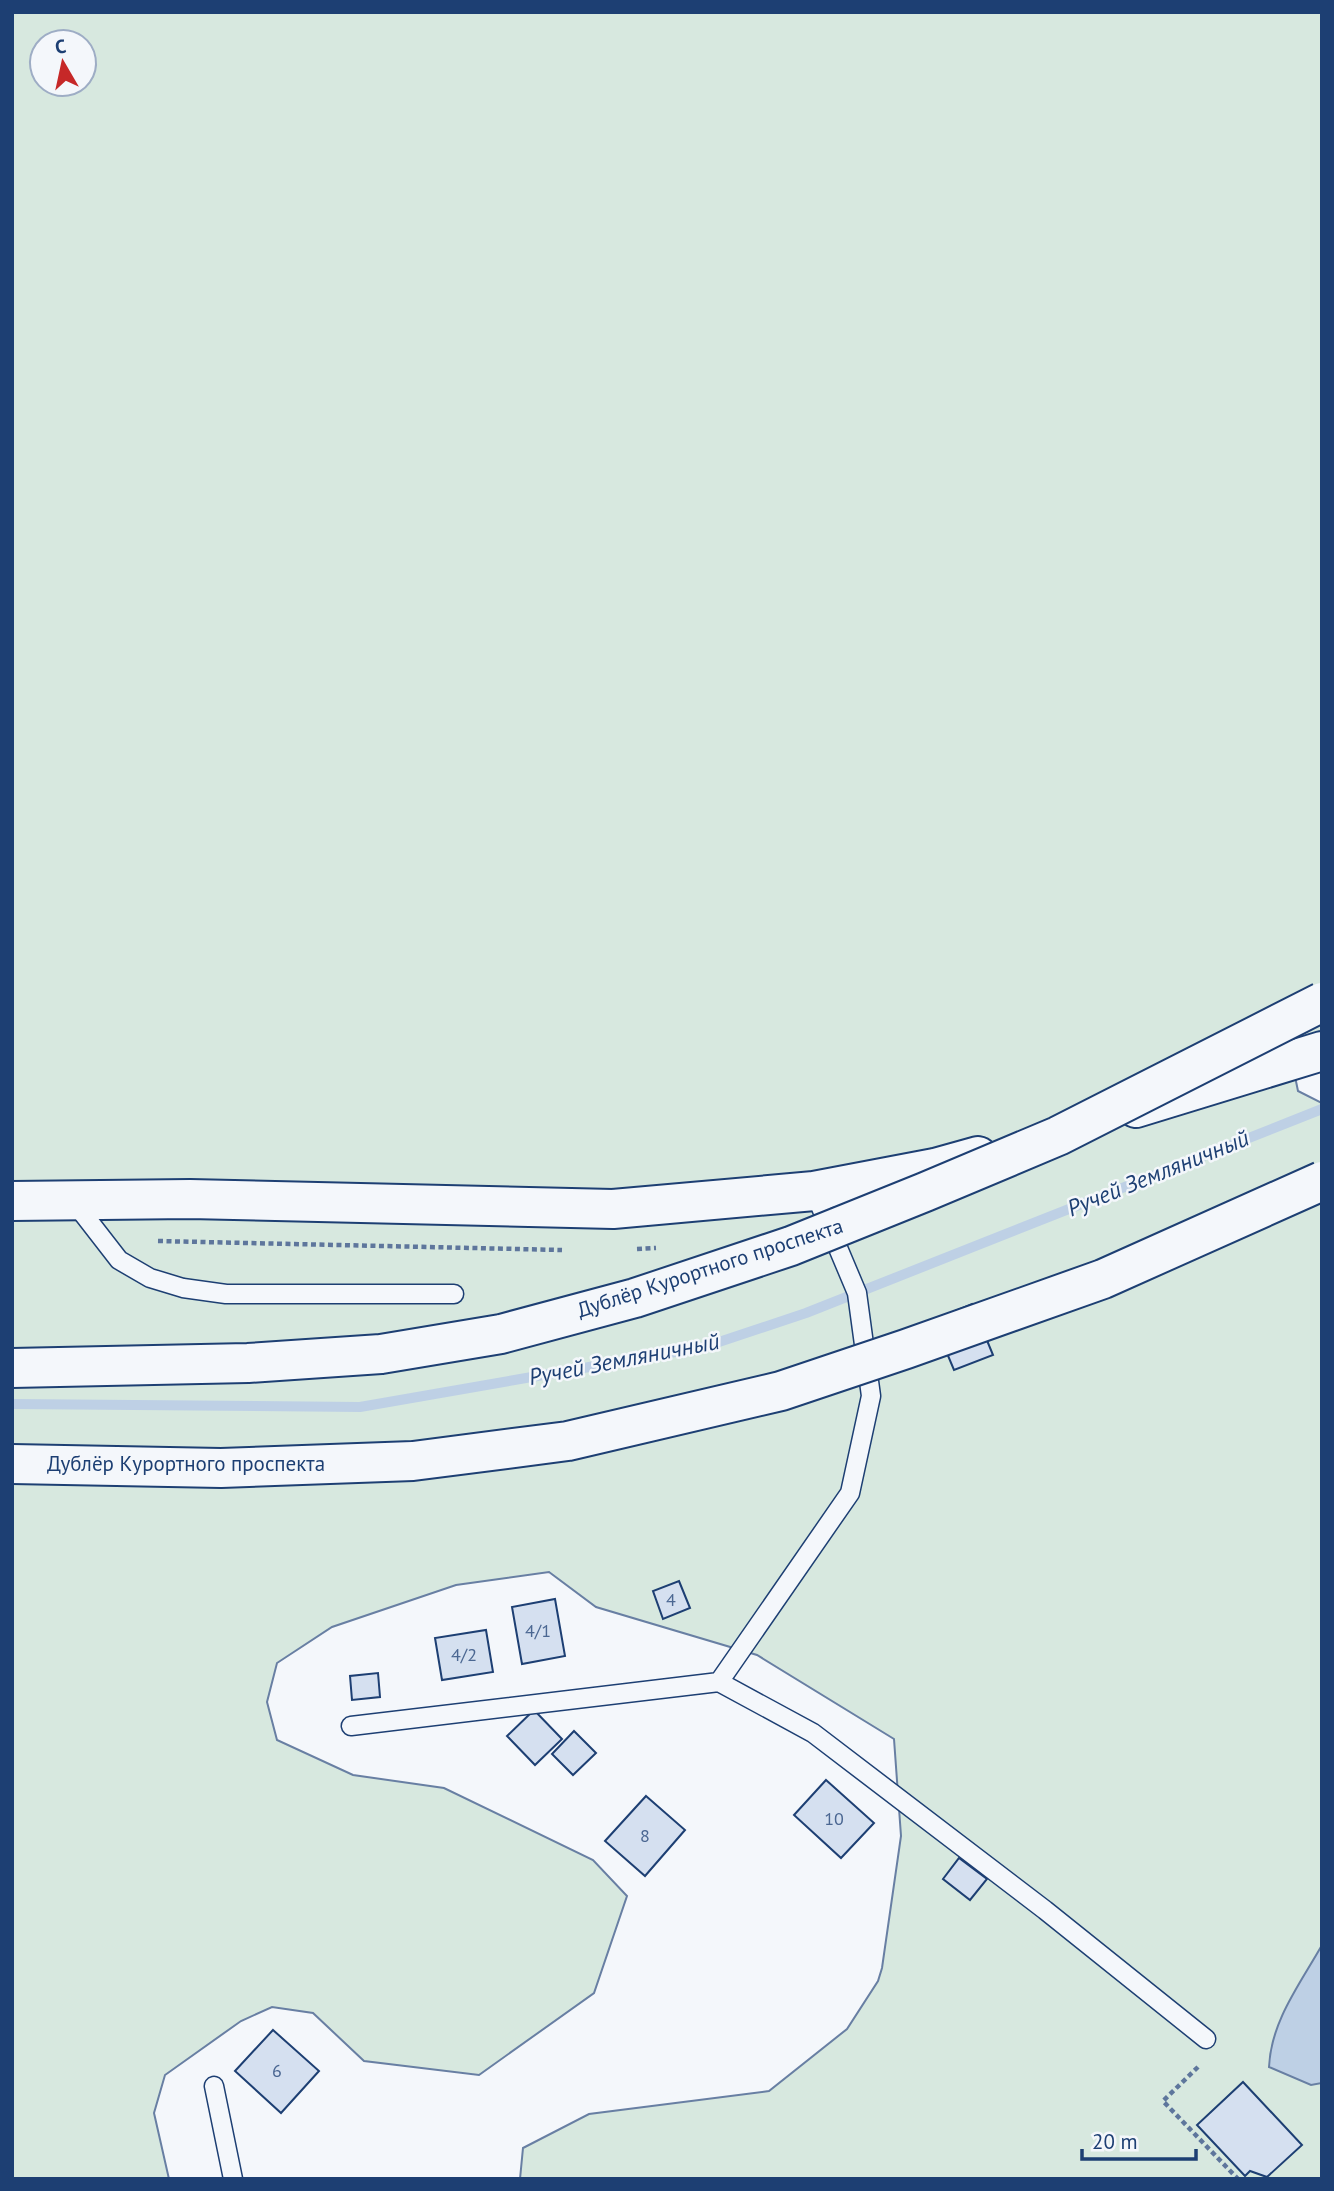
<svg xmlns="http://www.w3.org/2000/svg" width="1334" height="2191" font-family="'PT Sans',sans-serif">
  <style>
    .green { fill: #d7e8df; stroke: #687fa3; stroke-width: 2; fill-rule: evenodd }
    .water { fill: #bed0e5; stroke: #687fa3; stroke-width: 2 }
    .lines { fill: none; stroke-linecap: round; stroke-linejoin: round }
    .stream { stroke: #bed0e5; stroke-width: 10 }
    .building { fill: #d5e0f0; stroke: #1d3f73; stroke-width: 2 }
    .service-casing { stroke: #1d3f73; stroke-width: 21 }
    .secondary-casing { stroke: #1d3f73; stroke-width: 42 }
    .path { stroke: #5e769c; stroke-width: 4.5; stroke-dasharray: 5 3.5; stroke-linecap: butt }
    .service { stroke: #f4f7fb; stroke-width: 18 }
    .secondary { stroke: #f4f7fb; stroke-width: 38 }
    .primary-bridge-casing { stroke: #1d3f73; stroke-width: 42; stroke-linecap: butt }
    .primary-bridge { stroke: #f4f7fb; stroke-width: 38 }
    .labels { text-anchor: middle; stroke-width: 5; stroke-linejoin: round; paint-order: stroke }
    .number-label { font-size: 18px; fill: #4b6792 }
    .street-label { font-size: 21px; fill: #1d3f73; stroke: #f4f7fb }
    .water-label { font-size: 23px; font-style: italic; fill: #1d3f73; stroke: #f4f7fb }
  </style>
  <rect width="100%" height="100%" fill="#f4f7fb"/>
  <path class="green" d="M12,12H1322V1046L1291,1057L1298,1091L1322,1103V2179H520L523,2148L589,2114L769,2091L847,2029L878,1981L882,1968L901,1836L894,1739L757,1655L596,1607L549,1572L456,1585L332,1627L277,1663L267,1702L277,1740L353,1775L444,1788L593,1860L627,1896L594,1993L479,2075L364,2061L313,2013L272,2007L241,2021L165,2075L154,2113L169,2179H12ZM42,42H84V84H42Z"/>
  <path class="water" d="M1322,1945V2083L1311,2085L1269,2067C1271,2021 1300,1984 1322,1945Z"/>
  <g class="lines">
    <path class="stream" d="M12,1404L360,1407L704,1347L806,1313L1322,1109"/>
  </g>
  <path class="building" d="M972,1304L993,1355L954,1370L933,1320Z
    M679,1581L690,1608L663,1619L653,1591Z
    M555,1599L565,1656L522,1664L512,1607Z
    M486,1630L493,1672L442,1680L435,1638Z
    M378,1673L380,1697L352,1700L350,1676Z
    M534,1710L562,1739L535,1765L507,1736Z
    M574,1731L596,1753L573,1775L552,1754Z
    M826,1780L874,1823L841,1858L794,1815Z
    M646,1796L685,1830L645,1876L605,1841Z
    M959,1858L987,1879L970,1900L943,1879Z
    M273,2030L319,2071L281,2113L235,2071Z
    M1243,2082L1302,2145L1267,2177L1250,2171L1245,2176L1197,2125Z"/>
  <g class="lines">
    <defs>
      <path id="service" d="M74,1202L119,1260L150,1278L183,1288L226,1294H454
        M719,1682L850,1493L871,1396L857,1293L814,1191
        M351,1726L719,1682L813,1733L1045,1910L1206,2039
        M214,2086L233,2179"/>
      <path id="secondary" d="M1136,1108L1322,1051
        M12,1201L190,1199L613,1209L814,1191L935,1168L978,1156"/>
    </defs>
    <use href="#service" class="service-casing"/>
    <use href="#secondary" class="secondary-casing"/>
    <path class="path" d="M158,1241L562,1250
      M637,1249L656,1248
      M1198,2067L1163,2101L1238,2179"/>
    <use href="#service" class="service"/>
    <use href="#secondary" class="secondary"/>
    <defs>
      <path id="primary-bridge" d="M12,1368L248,1363L381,1354L501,1334L635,1298L791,1246L925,1192L1058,1136L1322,1002
        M12,1464L221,1468L413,1461L568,1441L781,1391L906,1349L1103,1279L1322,1181"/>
    </defs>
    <use href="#primary-bridge" class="primary-bridge-casing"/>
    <use href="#primary-bridge" class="primary-bridge"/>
  </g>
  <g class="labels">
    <g class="number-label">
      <text x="671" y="1606">4</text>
      <text x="538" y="1637">4/1</text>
      <text x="464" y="1661">4/2</text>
      <text x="834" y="1825">10</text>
      <text x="645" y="1842">8</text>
      <text x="277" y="2077">6</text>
    </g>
    <g class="street-label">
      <text transform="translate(710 1268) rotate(-18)" y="7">Дублёр Курортного проспекта</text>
      <text x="186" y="1471">Дублёр Курортного проспекта</text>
    </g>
    <g class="water-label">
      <text transform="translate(1158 1173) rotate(-22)" y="8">Ручей Земляничный</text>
      <text transform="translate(624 1359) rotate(-11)" y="8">Ручей Земляничный</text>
    </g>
  </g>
  <rect width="1334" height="2191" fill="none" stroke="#1d3f73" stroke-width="28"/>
  <g transform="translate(63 63) rotate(351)"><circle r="33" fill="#f4f7fb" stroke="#9eadc5" stroke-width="2"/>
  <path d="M0-5L12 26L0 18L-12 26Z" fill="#c62828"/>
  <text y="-10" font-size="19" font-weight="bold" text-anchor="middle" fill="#1d3f73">С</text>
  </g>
  <path d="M1082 2149v10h114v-10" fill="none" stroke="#1d3f73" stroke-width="3.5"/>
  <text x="1092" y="2149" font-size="21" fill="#1d3f73" stroke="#f4f7fb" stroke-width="5" paint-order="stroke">20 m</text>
</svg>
